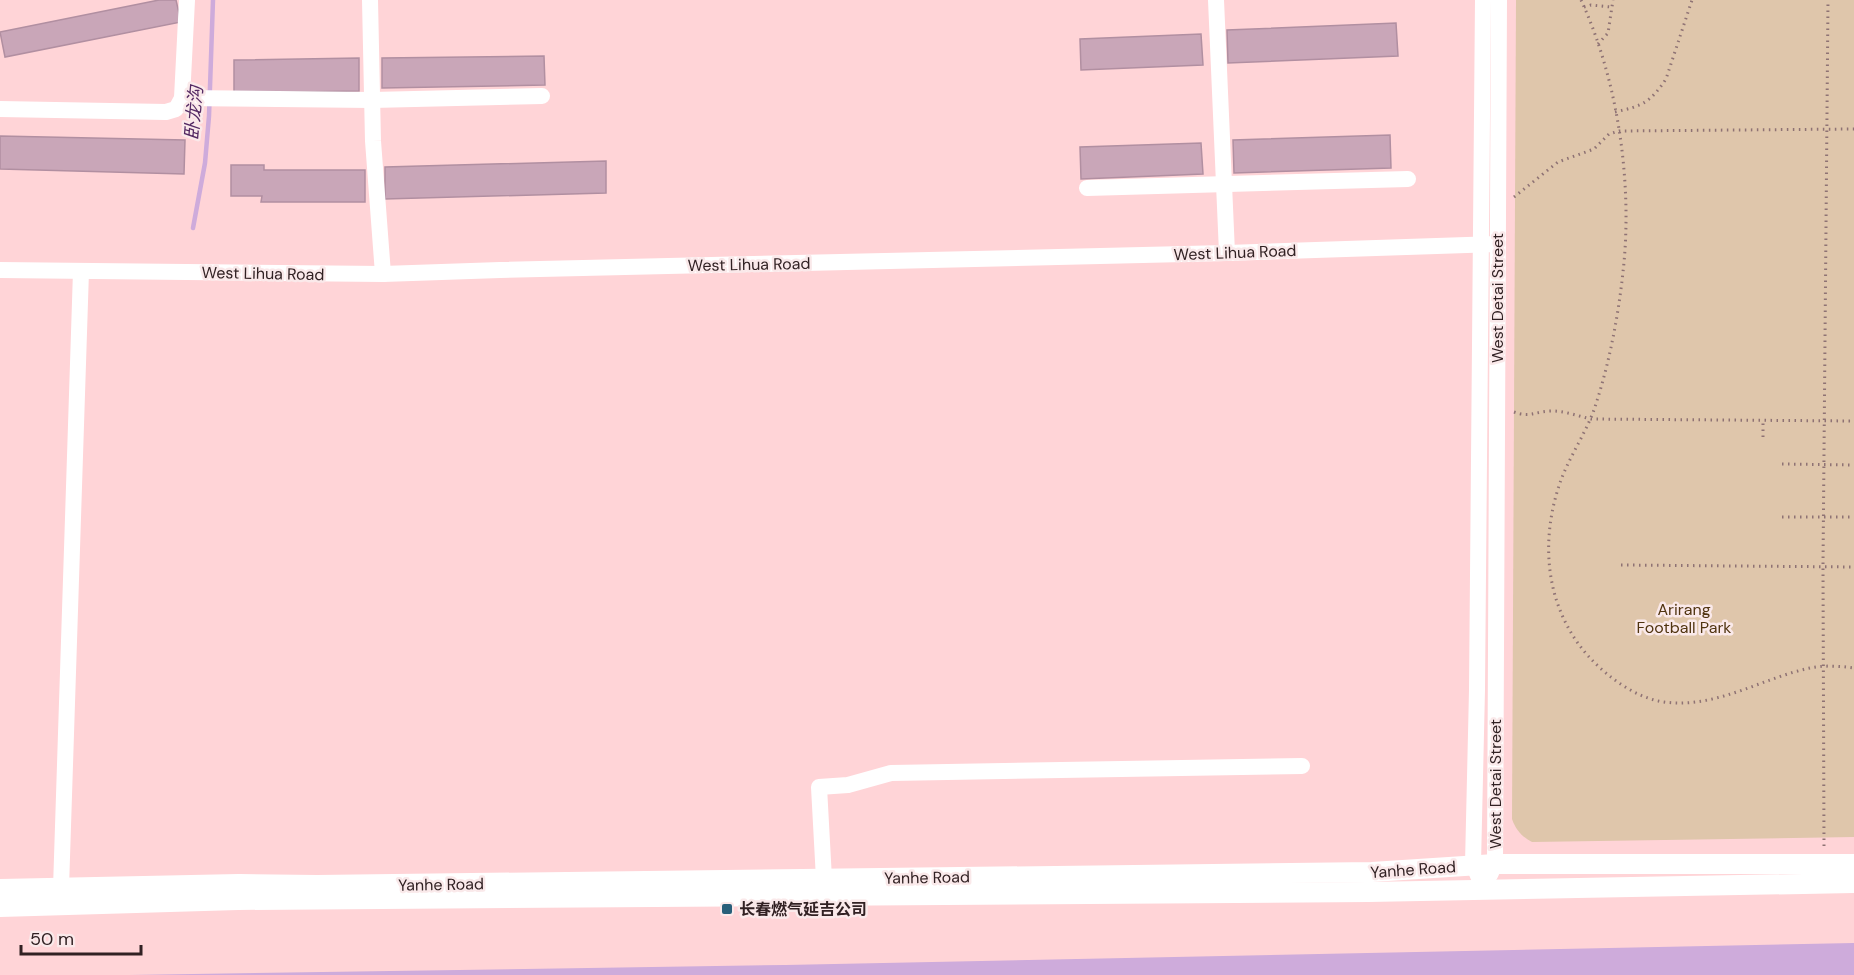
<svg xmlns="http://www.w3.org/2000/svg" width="1854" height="975" font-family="'DM Sans','Noto Sans SC',sans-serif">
<rect width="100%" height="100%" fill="#ffd4d7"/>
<!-- green -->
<path fill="#dfc6ab" d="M1516,0H1854V837L1532,842C1521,836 1516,830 1512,819Z"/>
<!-- water -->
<path fill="#ceabdb" d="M1854,943V975H129L785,965Z"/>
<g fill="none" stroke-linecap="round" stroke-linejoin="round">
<!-- stream -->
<path stroke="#ceabdb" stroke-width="4.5" d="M193,228L205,163L209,116L213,0"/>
</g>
<!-- building -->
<g fill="#c9a6b8" stroke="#b18fa1" stroke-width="1.5">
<path d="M159,0H176L181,22L5,57L0,32Z"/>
<path d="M1396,23L1398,56L1228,63L1227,30Z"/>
<path d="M1201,34L1203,65L1081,70L1080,39Z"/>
<path d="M544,56L545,85L382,88V58Z"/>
<path d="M359,58V91L234,93V60Z"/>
<path d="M1390,135L1391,168L1234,173L1233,140Z"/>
<path d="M0,136L185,140L184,174L0,169Z"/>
<path d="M1201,143L1203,174L1081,179L1080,147Z"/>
<path d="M606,161V193L385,199V167Z"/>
<path d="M231,165H264V170H365V202H261L262,196H231Z"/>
</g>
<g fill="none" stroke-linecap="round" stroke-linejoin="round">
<!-- path -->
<g stroke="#8e7274" stroke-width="3" stroke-dasharray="1.5 4.5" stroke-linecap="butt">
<path d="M1581,0C1618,80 1633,184 1623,272C1618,318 1609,365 1594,410C1585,434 1570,456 1561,480C1539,541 1545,609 1590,658C1609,678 1636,698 1664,702C1716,709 1762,678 1810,668C1824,665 1840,666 1854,668"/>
<path d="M1584,7L1591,5L1611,7"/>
<path d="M1598,44L1608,33L1613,0"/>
<path d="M1615,112C1642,106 1650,103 1666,79L1692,0"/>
<path d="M1514,197L1558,162L1594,149L1609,134L1619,131L1854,129"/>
<path d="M1514,412C1531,418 1536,411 1552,411C1565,411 1578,416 1591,419L1854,421"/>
<path d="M1763,437V420"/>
<path d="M1782,464L1854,465"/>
<path d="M1782,517H1854"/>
<path d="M1621,565L1854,567"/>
<path d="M1824,846L1823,566L1828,0"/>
</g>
<!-- minor -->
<g stroke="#fff" stroke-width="16">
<path d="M370,0L373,141L383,274"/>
<path d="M1216,0L1227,253"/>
<path d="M1483,0L1477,690L1473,864L1484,890"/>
<path d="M182,98L372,100L542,96"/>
<path d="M0,109L166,112L176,109L182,98L187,0"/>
<path d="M1087,188L1408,179"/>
<path d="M0,270L383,274L500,270L1227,253L1497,244"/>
<path d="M1490,875L1495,864L1499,0"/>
<path d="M824,879L819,787L848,785L891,773L1302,766"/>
<path d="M61,888L81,271"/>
</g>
<!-- major -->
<g stroke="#fff" stroke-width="20">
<path d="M0,889L239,884L317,885L1372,872L1495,864H1854"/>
<path d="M0,907L238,900L1369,892L1854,883"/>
</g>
</g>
<!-- markers -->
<rect fill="#285f7a" stroke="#fae9ea" stroke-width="2" x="721" y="903" width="12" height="12" rx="3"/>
<g text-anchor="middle" stroke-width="5" stroke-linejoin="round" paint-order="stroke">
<!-- street labels -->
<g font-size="16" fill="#312123" stroke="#fae9ea">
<text transform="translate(1235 252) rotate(-2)" y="6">West Lihua Road</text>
<text transform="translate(749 264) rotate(-1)" y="6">West Lihua Road</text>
<text transform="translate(263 273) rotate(1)" y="6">West Lihua Road</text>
<text transform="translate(1497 298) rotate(-90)" y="6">West Detai Street</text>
<text transform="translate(1495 784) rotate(-90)" y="6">West Detai Street</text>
<text transform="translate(1413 869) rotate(-4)" y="6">Yanhe Road</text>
<text transform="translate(927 877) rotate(-1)" y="6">Yanhe Road</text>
<text transform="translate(441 884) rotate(-1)" y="6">Yanhe Road</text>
</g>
<!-- park labels -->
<g font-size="16" fill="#503410" stroke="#fae9ea">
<text x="1684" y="615">Arirang<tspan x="1684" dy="18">Football Park</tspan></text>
</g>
<!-- poi labels -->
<g font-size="16" font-weight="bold" fill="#312123" stroke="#fae9ea" text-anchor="start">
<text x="739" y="915">长春燃气延吉公司</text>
</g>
<!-- water labels -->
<g font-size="18" font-style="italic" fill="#542963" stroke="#fae9ea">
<text transform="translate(194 113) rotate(-85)" y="6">卧龙沟</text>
</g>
</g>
<!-- scale -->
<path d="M21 945v9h120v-9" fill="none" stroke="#312123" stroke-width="3"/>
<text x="30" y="945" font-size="18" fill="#312123" stroke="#fae9ea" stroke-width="4.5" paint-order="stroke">50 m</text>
</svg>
